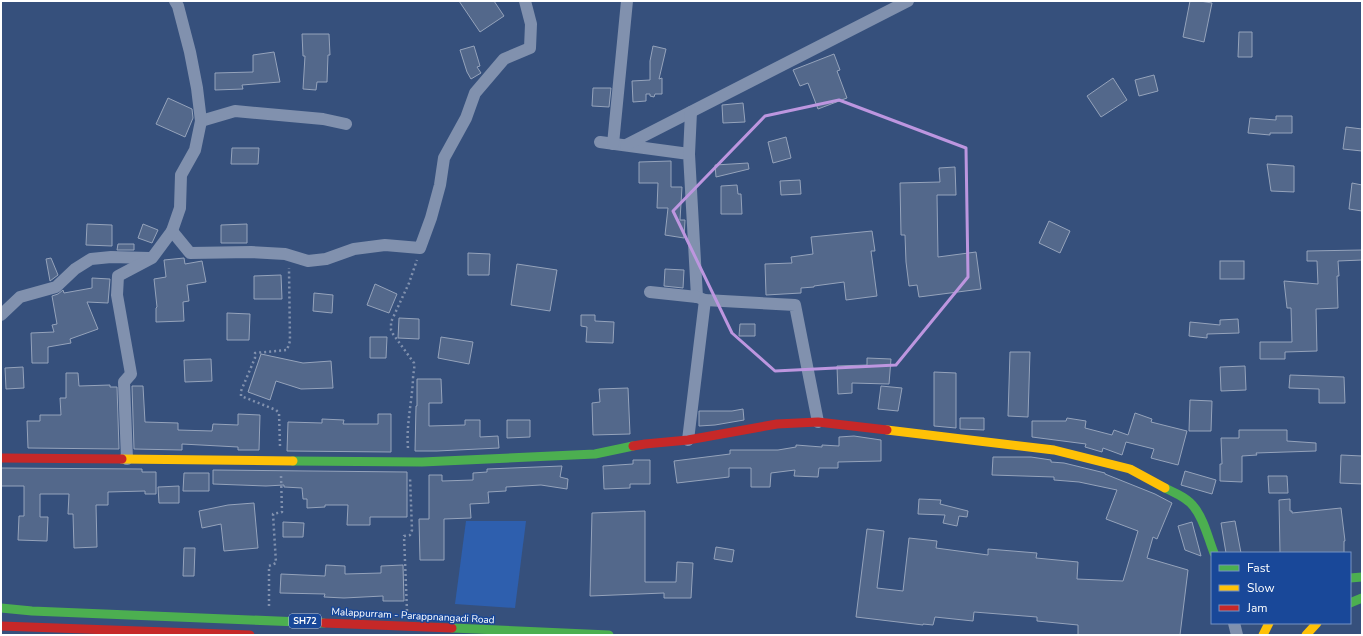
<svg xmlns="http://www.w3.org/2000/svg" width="1363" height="636" font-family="'Nunito Sans',sans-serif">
<rect width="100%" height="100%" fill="#36507c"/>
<!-- green -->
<path fill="#2e5fae" d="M466,521H526L515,608L455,604Z"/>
<!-- building -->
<g fill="#53688b" stroke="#95a3bb">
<path d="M459,1H494L504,16L480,32Z"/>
<path d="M1190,1H1200L1212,3L1204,42L1183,37Z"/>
<path d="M1239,32H1252V57H1238Z"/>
<path d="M302,34H329L330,55H328L327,82H317L316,90L303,89L305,56H303Z"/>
<path d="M474,46L480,66L477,67L481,73L471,79L467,72L460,50Z"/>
<path d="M653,46L666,49L659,79L662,78V94H655L654,97L650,96V94H646V101L633,102L632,81L650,80V61Z"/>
<path d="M274,52L280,82L242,85L243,89L215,90V73L253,72V55Z"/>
<path d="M834,54L840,70L837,71L847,98L818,109L808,83L800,86L793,70Z"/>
<path d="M1154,75L1158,91L1139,96L1135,80Z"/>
<path d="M1113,78L1127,100L1101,117L1087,96Z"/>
<path d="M593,88H611L609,107L592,106Z"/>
<path d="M168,98L192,109L193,118L185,137L156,124Z"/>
<path d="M743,103L745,122L723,123L722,105Z"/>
<path d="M1276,116H1292V133H1270V135L1248,133L1250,118L1276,120Z"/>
<path d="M1346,127L1362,129V151L1343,149Z"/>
<path d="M786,137L791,158L773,163L768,142Z"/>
<path d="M232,148H259L258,164H231Z"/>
<path d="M671,161V187H682L680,220H685L684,238L665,235L668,208H657L658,183H639V162Z"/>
<path d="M748,163L749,169L716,177L715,165Z"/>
<path d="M1267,164L1294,166V192L1271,191Z"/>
<path d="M955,167L956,195H937L938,257L976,252L981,289L919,297L917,285L909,286L906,262L905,235H901L900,183L940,182L939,168Z"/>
<path d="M800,180L801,194L781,195L780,181Z"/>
<path d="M1352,183L1362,185V211L1349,209Z"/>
<path d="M737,185L738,194H741L742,214H721V186Z"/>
<path d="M1049,221L1070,231L1060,253L1039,243Z"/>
<path d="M87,224L112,225V246L86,245Z"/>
<path d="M143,224L158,230L152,243L138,238Z"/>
<path d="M247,224V243H221V225Z"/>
<path d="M872,231L875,251H871L877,296L846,300L844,282L814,286V287L801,288V293L766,295L765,264L792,263L791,257L813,254L811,237Z"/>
<path d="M118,244H134V250H117Z"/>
<path d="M1362,250V260L1338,261L1339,276H1337L1338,308L1316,309L1317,351L1285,352V359H1260V342H1292L1291,308H1287L1284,281L1318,284L1317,261H1307V251Z"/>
<path d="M468,253L490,254L489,275H468Z"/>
<path d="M51,258L58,275L50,281L46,259Z"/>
<path d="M184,258L185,264L202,261L206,282L187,285L189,301L183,302L184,321L156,322V308L157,307L154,279L166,277L164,260Z"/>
<rect x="1220" y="261" width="24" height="18"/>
<path d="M517,264L557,270L550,311L511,305Z"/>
<path d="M665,269L684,270L683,288L664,286Z"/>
<path d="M281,275L282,299H254V276Z"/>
<path d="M92,278L110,279L108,303L87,302L98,329L70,339L71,343L48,347V363H32L31,333L54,332L52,325L57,324L52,296L58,294L63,290L64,293L92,288Z"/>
<path d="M375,284L397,294L389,313L367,305Z"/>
<path d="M314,293L333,295L332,313L313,311Z"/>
<path d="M227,313L250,314L249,340H227Z"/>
<path d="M581,315H595V321L614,322L613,343L586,342L587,327L581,326Z"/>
<path d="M399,318L419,319V339L398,338Z"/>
<path d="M1238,319L1239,333L1207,334V338L1189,336L1190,322L1220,325V320Z"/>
<path d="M740,324H755V336H739Z"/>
<path d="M370,337H387L386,358H370Z"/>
<path d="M441,337L473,342L469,364L438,358Z"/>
<path d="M1010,352H1030L1028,417L1008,416Z"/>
<path d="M261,354L303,363L331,361L333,388L301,389L276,381L270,400L248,392Z"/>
<path d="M867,358L891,359L889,384L852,383V393L838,394L837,366L867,365Z"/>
<path d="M211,359L212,381L185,382L184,360Z"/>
<path d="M1245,366L1246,390L1221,391L1220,367Z"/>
<path d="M23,367L24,388L6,389L5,368Z"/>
<path d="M934,372L956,373V428L934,426Z"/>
<path d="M66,373H78L79,386L110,385V387H117L119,449L28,448L27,421H40V415H61L60,398H66Z"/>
<path d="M1290,375L1344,377L1345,403H1319V389L1289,388Z"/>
<path d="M417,379H441L442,403H429V426L465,425V420H480V437L498,436L499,448L437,451H415L416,406H417Z"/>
<path d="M132,386H143L145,422L178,423V430L212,431L213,424L238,425V414L260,415L259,450H238V447L182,444V450L134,449Z"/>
<path d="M881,386L902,388L898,411L878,409Z"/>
<path d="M628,388L630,434L593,435L592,403L600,402L599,389Z"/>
<path d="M1190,400L1212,401L1211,431H1189Z"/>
<path d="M743,409L744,420L715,425L699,426V411H732Z"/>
<path d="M1135,413L1152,419L1151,422L1187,431L1178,465L1151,458L1154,449L1126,442L1122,455L1103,448L1102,452L1085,447L1086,444L1032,437V421H1066L1067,418L1086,421L1085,428L1112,435L1114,430L1128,435Z"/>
<path d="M378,414H391V452L287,451L288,422L322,423V419L344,420L343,424H378Z"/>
<path d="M960,418H984V430L960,429Z"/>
<path d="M507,420H530V437L507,438Z"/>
<path d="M1239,430H1287V441L1316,443V451L1256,453L1257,455L1242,456V482L1220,481V464H1222L1221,438H1239Z"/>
<path d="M854,436L881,440V461L838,462V468H819L818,477L794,476L795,470L771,473L770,487H751V468H729V477L677,483L674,461L730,454V450H778L796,447V445L822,447V445L839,446V437Z"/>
<path d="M1341,455L1362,456V484L1340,483Z"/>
<path d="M993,457H1031L1051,460V462L1064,463L1105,473V474L1155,494L1172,503L1157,539L1153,537L1147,558L1188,570L1180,635H1078V625L1037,621V617L974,612L973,621L935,617L933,625L923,624V625L856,617L867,529L884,531L877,588L903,591L909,538L937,541L936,548L988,555V549L1037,553L1036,558L1078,562L1077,579L1123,581L1138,531L1106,519L1117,490L1079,482L1054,480V477L992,475Z"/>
<path d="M633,460H650V484H630V488L604,489L603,466L633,464Z"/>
<path d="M562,466L560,477L568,479L567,489L541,485L506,487V491L488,492L489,503L470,504L471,518L444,519V560H420L419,519H429V475H442V481L473,480V473L487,472V469Z"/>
<path d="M1,468L142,469V472H156V494H145V491L108,492V505H96L97,547L74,548L73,514H68L69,494H40V517H48L47,541L18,540L19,516H24V486H1Z"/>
<path d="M213,470L407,472V517H370V525H347L348,505H325V507L307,508V499H303L302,488L284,487V485L266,486L213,484Z"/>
<path d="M1185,471L1216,480L1212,494L1181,485Z"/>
<path d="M184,473H209V491H183Z"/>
<path d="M1268,476H1287L1288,493H1269Z"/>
<path d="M179,486V503H159L158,487Z"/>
<path d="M919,499L941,500L940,504L968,511L967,517L959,516L957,526L943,523L945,515L918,514Z"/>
<path d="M1290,499V511H1292V513L1341,508L1345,541H1344V553H1280L1279,500Z"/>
<path d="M254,503L258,548L224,551L221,524L202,528L199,511L228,505Z"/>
<path d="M645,511V582H676L677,562L693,563L691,598H664V593L590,596L592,513Z"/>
<path d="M1235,521L1241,553H1226L1221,523Z"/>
<path d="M283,522L304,523L303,537H283Z"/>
<path d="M1192,522L1201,556L1185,550L1178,526Z"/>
<path d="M716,547L734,550L732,562L714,559Z"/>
<path d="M184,548H195L194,576H183Z"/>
<path d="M326,565L345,566V574L381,573V566L403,565L404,601H383V596L344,598L324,597L325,594L280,593L281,574L325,576Z"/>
</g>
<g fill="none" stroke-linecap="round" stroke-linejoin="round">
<!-- path -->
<g stroke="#8191ae" stroke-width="2.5" stroke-dasharray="2 3" stroke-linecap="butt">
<path d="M280,446L279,413L276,410L241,396V391L255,358V353L287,350L290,341L289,268"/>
<path d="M408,448C406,425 412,402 413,379C413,373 415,369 414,363L393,334L391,330V322L409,283L417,260"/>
<path d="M269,606V566L276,563L273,514L282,512L281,475"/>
<path d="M407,611L404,536L410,535L412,530L410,477"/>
</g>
<!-- street -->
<g stroke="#8191ae" stroke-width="12">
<path d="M201,121L235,111L323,119L346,124"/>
<path d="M600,142L689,154L697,297"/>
<path d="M613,144L627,1"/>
<path d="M626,145L908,1"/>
<path d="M689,154L691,112"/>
<path d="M172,231L190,253L251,252L285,254L308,261L326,259L354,249L385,245L420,248L431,218L440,185L444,158L466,118L475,93L504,59L530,48L531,24L525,1"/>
<path d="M650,292L697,297L705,300L795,305L818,422"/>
<path d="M1,315L20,297L56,287L75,269L91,259L111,257L149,258"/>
<path d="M688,440L705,300"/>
<path d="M127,459L124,382L131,374L117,295L118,276L152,258L172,231L180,208L181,175L195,150L201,121L197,88L190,52L178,6L175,1"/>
<path d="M1234,623L1237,635"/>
</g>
<!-- fast -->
<g stroke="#4caf50" stroke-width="9">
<path d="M293,461L422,462L595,454L633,446"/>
<path d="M1165,488C1175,493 1188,498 1194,507C1204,519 1208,538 1214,553"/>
<path d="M1350,578L1362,577"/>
<path d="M1350,603L1362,598"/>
<path d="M1,608L32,611L324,623"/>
<path d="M452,628L609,635"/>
</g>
<!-- slow -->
<g stroke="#ffc107" stroke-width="9">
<path d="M887,430L1054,450L1130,469L1165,488"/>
<path d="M122,459L293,461"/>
<path d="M1263,635L1269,623"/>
<path d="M1306,635L1317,623"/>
</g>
<!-- jam -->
<g stroke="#c62828" stroke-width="9">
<path d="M633,446L645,444L688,440L777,424L818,422L887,430"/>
<path d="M1,458L122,459"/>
<path d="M324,623L452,628"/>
<path d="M1,626L250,635"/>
</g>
</g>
<!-- marked area -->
<path fill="none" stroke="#bd96df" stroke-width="3" stroke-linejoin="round" d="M839,100L966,148L968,277L896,365L775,371L732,333L673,211L765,116Z"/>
<g text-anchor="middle" stroke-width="3" stroke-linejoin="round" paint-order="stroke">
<!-- shield labels -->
<rect fill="#194899" stroke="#bac8e0" stroke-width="1" x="289" y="614" width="32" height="14" rx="3"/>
<g font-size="9" font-weight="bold" fill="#fff">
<text x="305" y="624">SH72</text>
</g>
<!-- street labels -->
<g font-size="10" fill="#fff" stroke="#194899">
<text transform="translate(413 615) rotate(3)" y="4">Malappurram - Parappnangadi Road</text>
</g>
</g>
<!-- border -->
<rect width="1363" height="636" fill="none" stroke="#ffffff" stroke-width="4"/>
<!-- legend -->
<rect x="1211" y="552" width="140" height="72" fill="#194899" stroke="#7591c2"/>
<rect x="1219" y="565" width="20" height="6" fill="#4caf50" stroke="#7591c2"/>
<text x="1247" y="572" font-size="12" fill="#ffffff">Fast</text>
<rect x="1219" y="585" width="20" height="6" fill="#ffc107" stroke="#7591c2"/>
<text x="1247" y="592" font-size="12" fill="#ffffff">Slow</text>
<rect x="1219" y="605" width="20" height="6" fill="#c62828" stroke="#7591c2"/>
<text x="1247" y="612" font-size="12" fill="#ffffff">Jam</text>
</svg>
